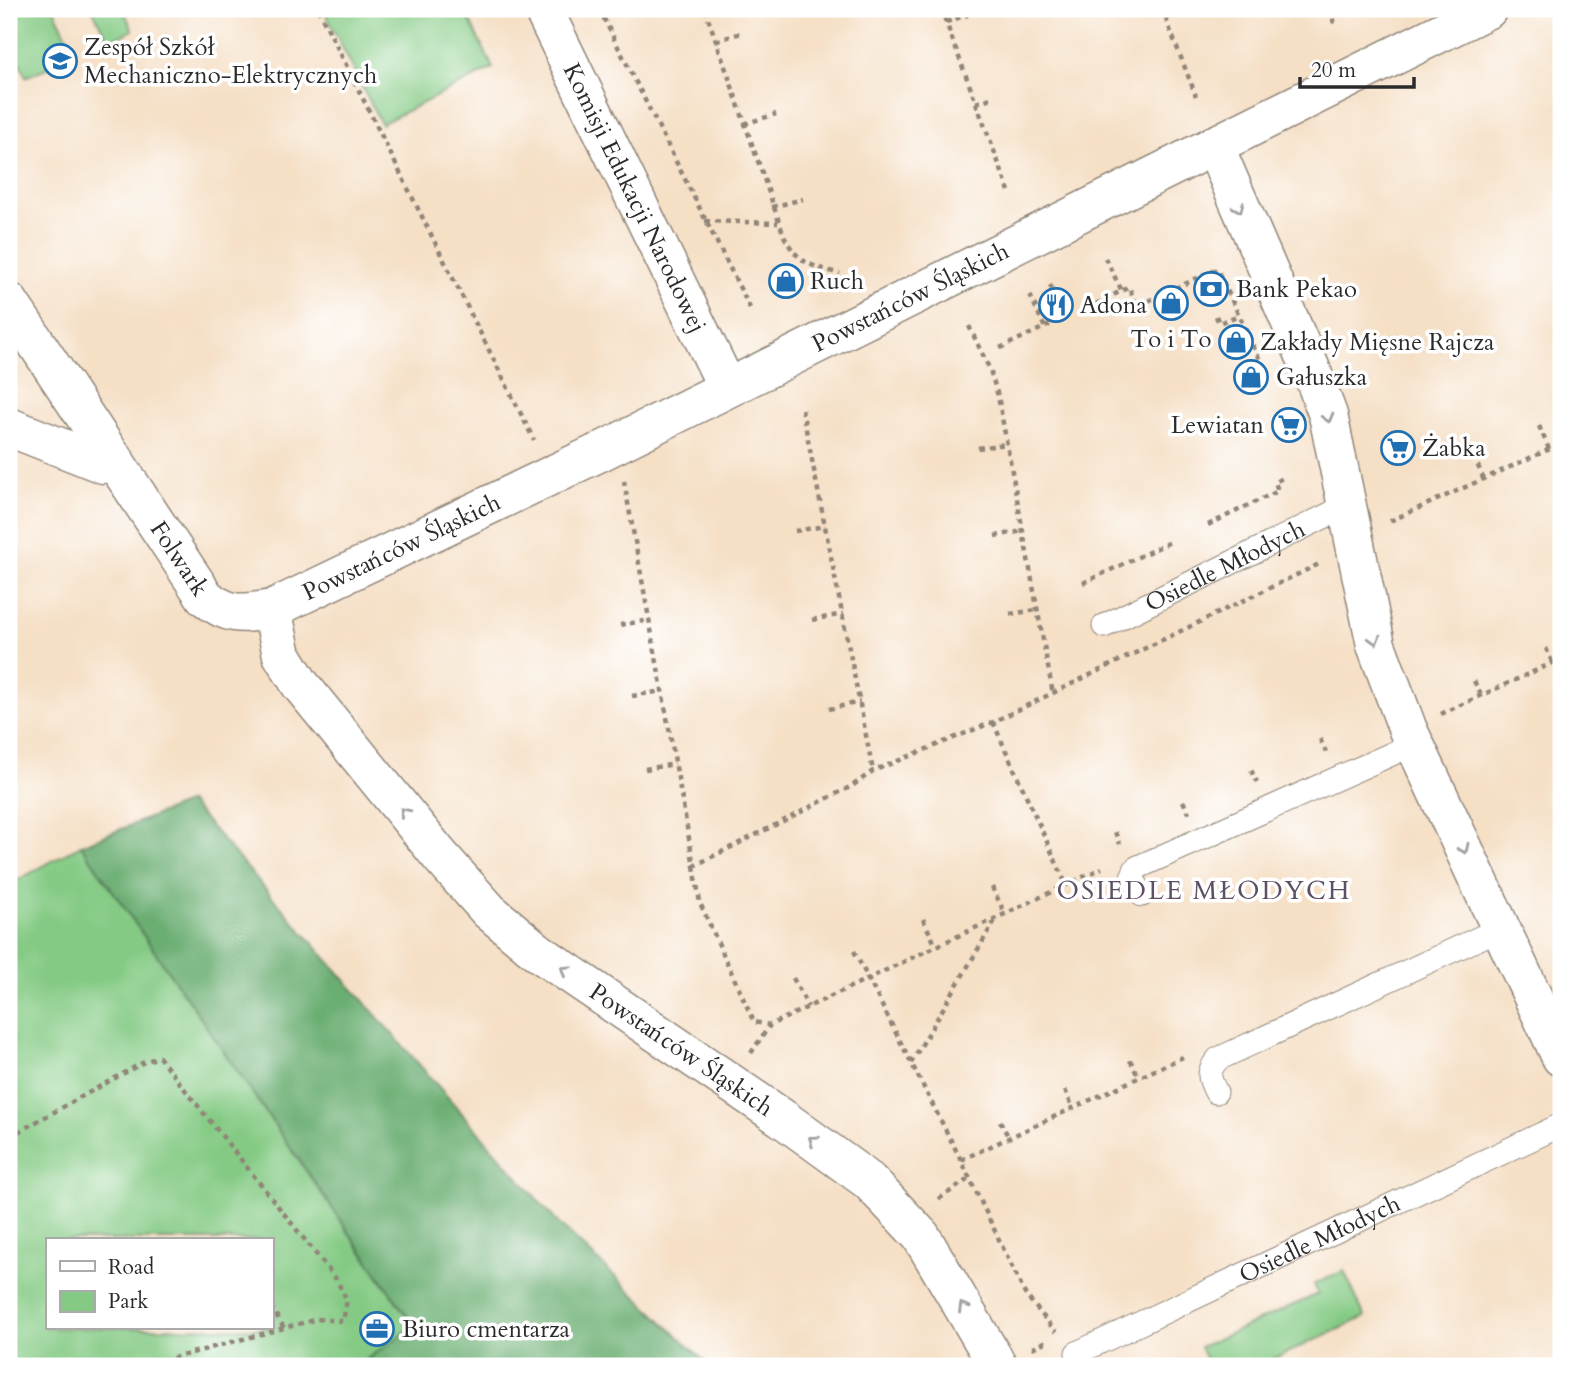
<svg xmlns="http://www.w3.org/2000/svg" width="1570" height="1375" font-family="Cardo,serif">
<rect width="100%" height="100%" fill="#fff"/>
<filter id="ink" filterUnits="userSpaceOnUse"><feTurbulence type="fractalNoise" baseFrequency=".0143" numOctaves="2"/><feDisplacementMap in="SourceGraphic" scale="14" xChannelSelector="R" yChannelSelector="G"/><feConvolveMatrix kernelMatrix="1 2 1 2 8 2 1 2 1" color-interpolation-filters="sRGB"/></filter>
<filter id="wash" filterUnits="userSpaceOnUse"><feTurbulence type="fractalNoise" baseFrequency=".00686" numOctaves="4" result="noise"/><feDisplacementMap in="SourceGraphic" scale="28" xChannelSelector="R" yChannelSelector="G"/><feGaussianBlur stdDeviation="1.57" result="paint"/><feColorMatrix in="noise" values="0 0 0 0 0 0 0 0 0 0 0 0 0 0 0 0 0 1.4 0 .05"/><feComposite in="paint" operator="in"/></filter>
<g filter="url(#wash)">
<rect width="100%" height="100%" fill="#f5dfc5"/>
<!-- green -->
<g fill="#84ca84" stroke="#587a58" stroke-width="2" fill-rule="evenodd">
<path d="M9,9H54L76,55L26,77L9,39Z"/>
<path d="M92,9H123L133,30L109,42Z"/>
<path d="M323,9H464L493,68L381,124Z"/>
<path d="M81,845L414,1327L356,1366H9V885ZM47,1240H271V1328H47Z"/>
<path d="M1344,1271L1365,1317L1258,1366H1209L1200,1347L1318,1294L1314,1284Z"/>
</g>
<!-- forest -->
<path fill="#6bae72" stroke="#4b6c4e" stroke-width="2" d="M189,802L559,1224L710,1366H383L366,1360L414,1326L81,845Z"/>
</g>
<g filter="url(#ink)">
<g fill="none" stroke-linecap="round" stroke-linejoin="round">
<!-- service casing -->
<g stroke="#908578" stroke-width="25">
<g id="service">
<path id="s1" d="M1104,626L1346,506"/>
<path d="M1142,895L1132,877L1136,868L1414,744"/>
<path d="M1216,1092C1208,1077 1207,1072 1218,1059L1501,928"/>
<path id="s2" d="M1077,1353L1561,1125"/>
</g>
</g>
<!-- minor casing -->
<g stroke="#908578" stroke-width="41">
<g id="minor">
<path id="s3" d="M543,9L727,387"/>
<path d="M1214,145L1310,367L1328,415L1376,645L1408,730L1561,1057"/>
<path id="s4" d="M9,302L205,597C229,617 242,614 272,609L602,451L1488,9"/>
<path d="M9,427L103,464L115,460"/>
<path id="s5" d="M272,609L282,655L300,684L440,856L489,911L538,952L782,1118L869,1181L921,1236L998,1366"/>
</g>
</g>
<!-- path -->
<g stroke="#908578" stroke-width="4.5" stroke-dasharray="5 5" stroke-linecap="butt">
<path d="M318,9L534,440"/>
<path d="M599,9L751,310"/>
<path d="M705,9L784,236C799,265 811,265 840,274"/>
<path d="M941,9L1009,191"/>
<path d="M1162,9L1196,96"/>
<path d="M1330,9L1335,27"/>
<path d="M1380,9V19"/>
<path d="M1166,18L1185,10"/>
<path d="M946,22L968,15"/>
<path d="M716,41L741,33"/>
<path d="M976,103L994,97"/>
<path d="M744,124L776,114"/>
<path d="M772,207L803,199"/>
<path d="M705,221L778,223"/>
<path d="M1105,258L1122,291"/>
<path d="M1050,285L1056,298"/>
<path d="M1030,295L1045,328"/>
<path d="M1096,304L1129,287L1137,306L1217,269L1267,375L1272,373"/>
<path d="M1216,316L1219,323L1239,315"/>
<path d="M969,326L990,370L998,396L1053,694"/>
<path d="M1000,348L1060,320"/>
<path d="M802,409L873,771"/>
<path d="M1539,426L1549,449"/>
<path d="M978,448L1007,444"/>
<path d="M1474,456L1483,478"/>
<path d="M624,481L694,866L852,786L873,771L993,722L1319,564"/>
<path d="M1390,521L1561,444"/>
<path d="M1208,525L1278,491L1275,482L1284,477"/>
<path d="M795,531L825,526"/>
<path d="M995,536L1023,531"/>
<path d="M1083,583L1170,542"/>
<path d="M1010,614L1037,610"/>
<path d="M812,620L843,614"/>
<path d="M620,625L650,620"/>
<path d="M1546,648L1552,662"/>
<path d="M1474,681L1481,695"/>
<path d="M632,696L662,691"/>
<path d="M829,709L860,702"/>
<path d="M1441,714L1561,659"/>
<path d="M993,722L1066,884"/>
<path d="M1320,739L1326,752"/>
<path d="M645,769L675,764"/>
<path d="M1251,770L1257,782"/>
<path d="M1183,801L1189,813"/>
<path d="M1115,832L1120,844"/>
<path d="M694,866L700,903L754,1022L770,1025L1102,868"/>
<path d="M992,887L1005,914"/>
<path d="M923,919L936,946"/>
<path d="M854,951L961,1160L1025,1294L1056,1332"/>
<path d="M793,978L808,1007"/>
<path d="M751,1053L770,1025"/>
<path d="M1130,1060L1139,1078"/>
<path d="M911,1063L997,917"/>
<path d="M1065,1090L1073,1108"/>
<path d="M1000,1121L1009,1138"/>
<path d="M9,1137L144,1062L159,1057L336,1279L347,1300L343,1321L317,1319L144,1366"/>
<path d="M961,1160L1183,1057"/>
<path d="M939,1199L970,1178"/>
<path d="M271,1306L284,1328"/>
<path d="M1032,1348L1049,1340"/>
</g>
<!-- service -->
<use href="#service" stroke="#fff" stroke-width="23"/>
<!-- minor -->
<use href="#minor" stroke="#fff" stroke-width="38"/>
</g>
<!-- one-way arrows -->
<defs><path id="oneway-chevron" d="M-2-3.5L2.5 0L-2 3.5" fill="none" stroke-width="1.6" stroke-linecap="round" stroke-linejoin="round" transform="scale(1.75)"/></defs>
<g stroke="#a0a0a0">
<use href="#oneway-chevron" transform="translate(1239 208) rotate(66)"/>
<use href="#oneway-chevron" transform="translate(1328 418) rotate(74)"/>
<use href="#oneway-chevron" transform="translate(1375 640) rotate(74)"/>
<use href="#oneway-chevron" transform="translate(404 812) rotate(-129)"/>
<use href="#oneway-chevron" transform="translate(1464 849) rotate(65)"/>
<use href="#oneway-chevron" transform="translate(565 970) rotate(-146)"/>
<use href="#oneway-chevron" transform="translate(813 1140) rotate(-144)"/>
<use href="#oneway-chevron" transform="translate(963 1307) rotate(-121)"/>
</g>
</g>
<!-- icons -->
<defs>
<g id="school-ring" transform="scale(1.75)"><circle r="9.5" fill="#fff" stroke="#1f6fb2" stroke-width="1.5"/><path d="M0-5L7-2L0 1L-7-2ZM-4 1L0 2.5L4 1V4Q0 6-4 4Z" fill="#1f6fb2"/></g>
<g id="shop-ring" transform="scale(1.75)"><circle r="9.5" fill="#fff" stroke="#1f6fb2" stroke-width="1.5"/><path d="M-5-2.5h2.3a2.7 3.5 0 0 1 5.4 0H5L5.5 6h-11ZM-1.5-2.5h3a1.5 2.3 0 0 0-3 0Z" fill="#1f6fb2"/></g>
<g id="bank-ring" transform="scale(1.75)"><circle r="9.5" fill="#fff" stroke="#1f6fb2" stroke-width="1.5"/><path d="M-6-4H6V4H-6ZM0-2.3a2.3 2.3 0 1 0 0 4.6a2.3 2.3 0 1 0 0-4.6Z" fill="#1f6fb2"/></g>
<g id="restaurant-ring" transform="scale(1.75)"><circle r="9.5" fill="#fff" stroke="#1f6fb2" stroke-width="1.5"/><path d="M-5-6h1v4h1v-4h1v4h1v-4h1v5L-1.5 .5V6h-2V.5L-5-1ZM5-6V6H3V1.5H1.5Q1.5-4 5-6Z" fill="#1f6fb2"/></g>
<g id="supermarket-ring" transform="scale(1.75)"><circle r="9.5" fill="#fff" stroke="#1f6fb2" stroke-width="1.5"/><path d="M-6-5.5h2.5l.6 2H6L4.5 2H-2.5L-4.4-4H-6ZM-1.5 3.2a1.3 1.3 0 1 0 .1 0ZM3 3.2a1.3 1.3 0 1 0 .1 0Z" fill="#1f6fb2"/></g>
<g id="office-ring" transform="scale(1.75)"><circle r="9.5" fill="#fff" stroke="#1f6fb2" stroke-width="1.5"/><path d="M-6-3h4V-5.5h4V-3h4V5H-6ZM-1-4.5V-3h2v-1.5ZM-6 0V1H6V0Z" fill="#1f6fb2"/></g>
</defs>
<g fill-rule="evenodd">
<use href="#school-ring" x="60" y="61"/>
<use href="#shop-ring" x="786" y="281"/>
<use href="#bank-ring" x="1211" y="289"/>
<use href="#shop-ring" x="1171" y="303"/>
<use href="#restaurant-ring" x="1056" y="305"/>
<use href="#shop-ring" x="1236" y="342"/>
<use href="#shop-ring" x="1251" y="377"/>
<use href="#supermarket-ring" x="1289" y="425"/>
<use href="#supermarket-ring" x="1398" y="448"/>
<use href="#office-ring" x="377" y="1329"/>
</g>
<g text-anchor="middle" stroke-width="7" stroke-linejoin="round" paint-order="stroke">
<!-- poi labels -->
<g font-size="24" fill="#2b2b2b" stroke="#fff" text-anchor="start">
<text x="84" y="55">Zespół Szkół<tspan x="84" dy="28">Mechaniczno-Elektrycznych</tspan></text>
<text x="810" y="289">Ruch</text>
<text x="1236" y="297">Bank Pekao</text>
<text x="1080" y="313">Adona</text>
<text x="1171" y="347" text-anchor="middle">To i To</text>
<text x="1260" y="350">Zakłady Mięsne Rajcza</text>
<text x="1276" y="385">Gałuszka</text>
<text x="1264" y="433" text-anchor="end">Lewiatan</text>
<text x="1422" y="456">Żabka</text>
<text x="402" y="1337">Biuro cmentarza</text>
</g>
<!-- street labels -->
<g font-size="24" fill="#2b2b2b" stroke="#fff">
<text dy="8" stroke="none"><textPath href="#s3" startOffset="210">Komisji Edukacji Narodowej</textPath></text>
<text dy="8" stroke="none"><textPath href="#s4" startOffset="1136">Powstańców Śląskich</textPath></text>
<text dy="8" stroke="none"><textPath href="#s4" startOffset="569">Powstańców Śląskich</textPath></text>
<text dy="8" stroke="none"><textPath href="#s4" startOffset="308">Folwark</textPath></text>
<text dy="8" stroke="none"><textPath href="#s1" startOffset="135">Osiedle Młodych</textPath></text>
<text dy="8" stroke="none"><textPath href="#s5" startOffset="614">Powstańców Śląskich</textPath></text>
<text dy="8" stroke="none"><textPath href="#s2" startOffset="268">Osiedle Młodych</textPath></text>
</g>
<!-- neighbourhood labels -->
<g font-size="26" letter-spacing="2" fill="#5d5064" stroke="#fff">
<text x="1204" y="899">OSIEDLE MŁODYCH</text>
</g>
</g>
<!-- margin -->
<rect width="1570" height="1375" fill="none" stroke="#fff" stroke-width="35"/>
<!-- legend -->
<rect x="46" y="1238" width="228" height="91" fill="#ffffff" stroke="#aaaaaa" stroke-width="2"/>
<rect x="60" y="1261" width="35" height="10" fill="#ffffff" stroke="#aaaaaa" stroke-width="2"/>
<text x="108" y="1274" font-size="21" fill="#2b2b2b">Road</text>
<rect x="60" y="1291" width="35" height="21" fill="#84ca84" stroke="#aaaaaa" stroke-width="2"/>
<text x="108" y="1308" font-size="21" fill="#2b2b2b">Park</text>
<!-- scale -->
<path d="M1300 77v10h114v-10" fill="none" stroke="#2b2b2b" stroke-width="3.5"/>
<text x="1311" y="77" font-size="21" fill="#2b2b2b" stroke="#ffffff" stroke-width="5" paint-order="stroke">20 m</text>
</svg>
